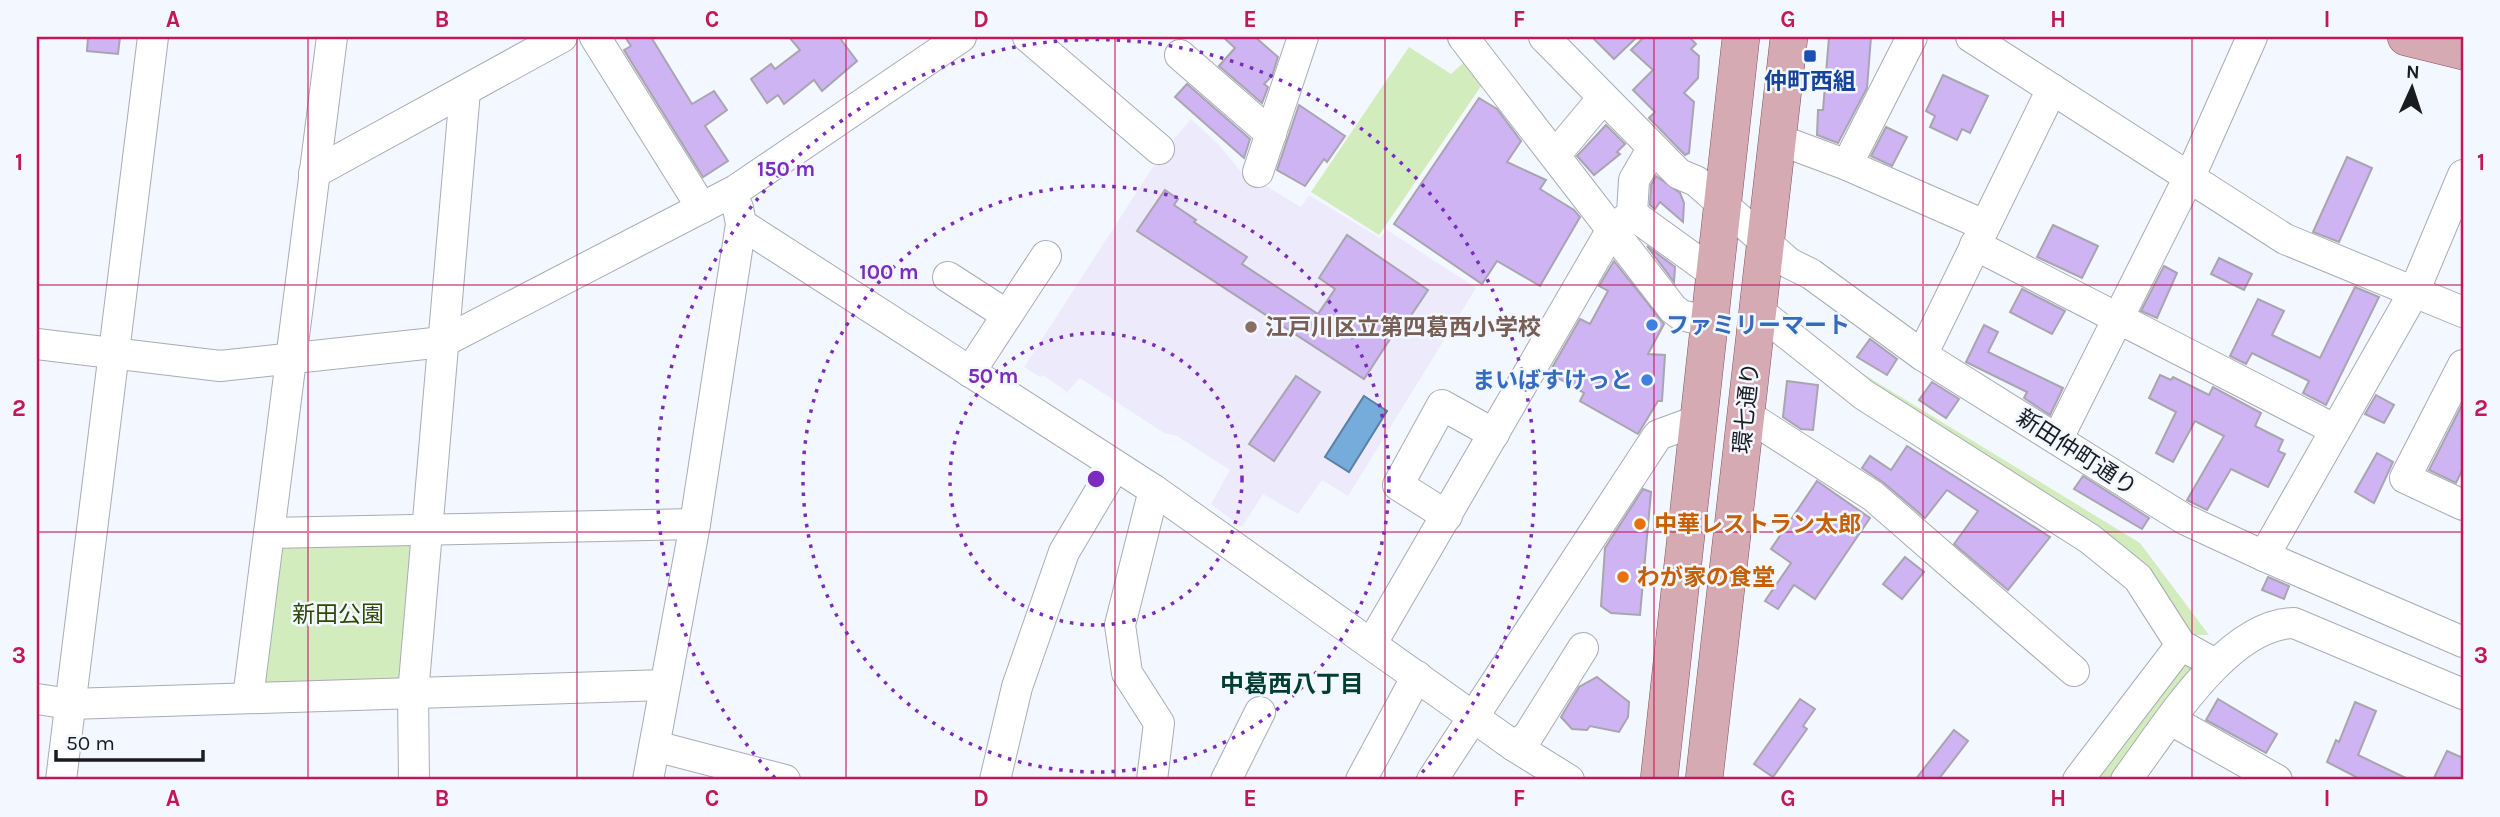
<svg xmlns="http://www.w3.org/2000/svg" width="2500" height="817" font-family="Karla,'Noto Sans JP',sans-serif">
<rect width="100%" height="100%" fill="#f3f7ff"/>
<!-- education -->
<path fill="#edeafc" d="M1191,119L1219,145L1251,184L1266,186L1301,207L1309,195L1380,238L1387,230L1476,288L1348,496L1322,480L1298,514L1263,494L1242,527L1211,504L1230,470L1177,436L1164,433L1080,378L1067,392L1043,375L1040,377L1024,367L1160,156Z"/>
<!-- green -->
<g fill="#d3ecbd">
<path d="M1409,47L1451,74L1471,56L1488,76L1379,235L1311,192Z"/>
<path d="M1855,369L2140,543L2209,635H2187L2142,568L1867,390Z"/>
<path d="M413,541L400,685L263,688L278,543Z"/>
<path d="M2184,663L2197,671L2118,780H2089Z"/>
</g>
<!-- water -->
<path fill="#75acdc" stroke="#5a81a3" stroke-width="2" d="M1364,396L1387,411L1349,472L1325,457Z"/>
<!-- building -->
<g fill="#ceb4f2" stroke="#a8a5ae" stroke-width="2">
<path d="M88,37H120L118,54L87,51Z"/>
<path d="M625,37H651L692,104L714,91L727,110L705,126L728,161L703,177L624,50L631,46Z"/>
<path d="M789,37H839L857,61L822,91L814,80L784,104L778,95L767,103L751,79L771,64L775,69L800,50Z"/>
<path d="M1223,37H1255L1278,57L1272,76L1264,84L1268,87L1262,103L1219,66L1235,48Z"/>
<path d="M1592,37H1637L1614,59Z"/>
<path d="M1644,37H1689L1696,44L1691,49L1699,56L1698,78L1684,93L1694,102L1689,153L1685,155L1649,118L1655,112L1633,90L1653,70L1631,50Z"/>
<path d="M1829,37H1871L1867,88L1838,143L1817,135L1818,110H1823Z"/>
<path d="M1943,75L1988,96L1970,133L1962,129L1957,140L1930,127L1935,116L1926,111Z"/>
<path d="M1187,84L1250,139L1244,158L1175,97Z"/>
<path d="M1479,98L1497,109L1521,141L1507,162L1546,180L1540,189L1574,210L1580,217L1540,286L1497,261L1482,284L1394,224Z"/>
<path d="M1299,105L1345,136L1327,162L1324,159L1305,186L1277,170Z"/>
<path d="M1606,125L1625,144L1617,152L1620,154L1594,175L1577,156Z"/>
<path d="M1886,127L1907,137L1892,166L1871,156Z"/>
<path d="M2347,157L2372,168L2339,242L2313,232Z"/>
<path d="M1656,176L1680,193L1684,203L1683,222L1660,202L1655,209L1650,205L1651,185Z"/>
<path d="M1165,190L1178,199L1174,205L1196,220L1194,222L1247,257L1242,264L1318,314L1335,289L1319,278L1347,235L1428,290L1400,332L1396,330L1364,379L1137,231Z"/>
<path d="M2053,225L2098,246L2082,278L2037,257Z"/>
<path d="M1647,246L1675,267L1674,282Z"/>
<path d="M2219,258L2252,274L2244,290L2211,274Z"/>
<path d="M1614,261L1664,324L1648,354L1665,355L1662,401H1658L1638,434L1580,401L1584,393L1549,373L1580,319L1590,324L1608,291L1599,286Z"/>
<path d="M2164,266L2177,273L2157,318L2141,311Z"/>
<path d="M2355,287L2379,297L2326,405L2303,393L2309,381L2252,353L2246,364L2230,356L2258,299L2284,311L2272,335L2320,358Z"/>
<path d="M2022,289L2065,311L2052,334L2010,312Z"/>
<path d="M1984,325L1998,332L1988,352L2063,388L2050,415L2024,398L2027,392L1966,362Z"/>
<path d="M1870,339L1897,359L1887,375L1857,357Z"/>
<path d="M2160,375L2171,380L2173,377L2209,395L2213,387L2261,413L2255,426L2283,440L2278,451L2285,454L2268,487L2231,469L2207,510L2187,500L2224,436L2195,421L2173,462L2156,453L2176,412L2149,398Z"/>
<path d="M1296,376L1320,392L1274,461L1249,444Z"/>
<path d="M1787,381L1818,385L1813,430L1801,429L1783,417Z"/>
<path d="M1932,382L1959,399L1946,418L1919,400Z"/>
<path d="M2376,395L2394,405L2384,423L2365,414Z"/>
<path d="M2463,403V468L2456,483L2429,470Z"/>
<path d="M1907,446L2050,537L2008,590L1954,544L1978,511L1947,490L1925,518L1884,483L1862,468L1870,456L1891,470Z"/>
<path d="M2377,453L2393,462L2374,503L2355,492Z"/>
<path d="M2083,476L2149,518L2142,529L2074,489Z"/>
<path d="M1817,481L1870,518L1815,599L1794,585L1778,609L1765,601L1791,563L1771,549Z"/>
<path d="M1643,489L1651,492L1640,615L1611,613L1601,606L1605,548Z"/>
<path d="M1905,557L1924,572L1902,599L1883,584Z"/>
<path d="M2268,577L2289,586L2284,599L2262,590Z"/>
<path d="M1597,677L1629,702L1628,717L1619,732L1590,726L1587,730L1572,729L1561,717L1579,687Z"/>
<path d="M1800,699L1815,709L1803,726L1807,729L1773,777L1754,764Z"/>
<path d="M2218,699L2277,734L2266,753L2206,720Z"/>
<path d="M2355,702L2376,711L2358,755L2410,780H2362L2327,762L2336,740L2339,742Z"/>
<path d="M1954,730L1968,741L1938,780H1915Z"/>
<path d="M2447,751L2463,758V780H2433Z"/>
</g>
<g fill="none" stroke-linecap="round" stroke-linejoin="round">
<!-- minor casing -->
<g stroke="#a8acb5" stroke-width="32">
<g id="minor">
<path d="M595,37L702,208"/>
<path d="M1028,37L1159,149"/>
<path d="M1463,37L1673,309L1681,315L1710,322"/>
<path d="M1544,37L1679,174L1696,181L1789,263L1811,274L1922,355L2152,499L2186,520L2264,556L2463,642"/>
<path d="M1971,37L2285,239L2463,312"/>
<path d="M1180,55L1271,134"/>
<path d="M1777,139L1847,165L1984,225"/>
<path d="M1556,154L1603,98"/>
<path d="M1847,165L1912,37"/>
<path d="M1258,172L1303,37"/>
<path d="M314,173L562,37"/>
<path d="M1632,214L1715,274"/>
<path d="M741,224L1154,490L1514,746L1569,780"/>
<path d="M1975,245L2334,429"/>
<path d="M948,277L1007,315"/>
<path d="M1757,310L1864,395L2090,539L2138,578L2181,645L2215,664"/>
<path d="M37,344L220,366L443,342L736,190L961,37"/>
<path d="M1922,355L2052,89"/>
<path d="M2463,365L2405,478L2463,505"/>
<path d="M970,372L1046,256"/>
<path d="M1745,414L1873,496L2074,671"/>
<path d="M2058,438L2197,161L2252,37"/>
<path d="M1447,516L1398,485L1442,405L1494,434"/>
<path d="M269,533L695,524"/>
<path d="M2264,556L2414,292L2463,175"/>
<path d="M1372,643L1611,231L1632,214L1634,180L1652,149"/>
<path d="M248,698L332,37"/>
<path d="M37,699L70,704L665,685"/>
<path d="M2171,720L2277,780"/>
<path d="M655,746L785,780"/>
<path d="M1514,746L1528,736L1583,648"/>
<path d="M61,780L153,37"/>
<path d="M414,780L413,694L465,91"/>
<path d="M648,780L695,524L741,224L738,208"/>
<path d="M995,780L1017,687L1064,552L1115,466"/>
<path d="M1152,780L1159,723L1127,673L1120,625L1154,490"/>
<path d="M1226,780L1260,712"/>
<path d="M1361,780L1417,676"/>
<path d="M1432,780L1658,435L1699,420"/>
<path d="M2078,780L2181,645"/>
<path d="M2126,780C2164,730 2226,624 2294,623L2463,694"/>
</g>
</g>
<!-- major casing -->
<g stroke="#81535d" stroke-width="38">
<g id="major">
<path d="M2406,37L2463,51"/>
<path d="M1659,780L1741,37"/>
<path d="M1704,780L1789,37"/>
</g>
</g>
<!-- minor -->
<use href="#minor" stroke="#fff" stroke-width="30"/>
<!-- major -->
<use href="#major" stroke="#d5aab2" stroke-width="37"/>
</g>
<!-- grid -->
<path fill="none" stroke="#c2185b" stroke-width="2" stroke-opacity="0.55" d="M308,37V780M577,37V780M846,37V780M1115,37V780M1385,37V780M1654,37V780M1923,37V780M2192,37V780M37,285H2463M37,532H2463"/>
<!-- distance rings -->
<g fill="none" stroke="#7b2cbf" stroke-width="3.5" stroke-dasharray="3.5 7">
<circle cx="1096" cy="479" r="146"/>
<circle cx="1096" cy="479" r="293"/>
<path d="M775 778A439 439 0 1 1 1417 778"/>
</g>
<!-- markers -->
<rect fill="#1a4fb4" stroke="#f3f7ff" stroke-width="2.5" x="1803" y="49" width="14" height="14" rx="3.5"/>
<g fill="#3f7fe0" stroke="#f3f7ff" stroke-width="2.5">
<circle cx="1652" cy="325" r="7"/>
<circle cx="1647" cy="380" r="7"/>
</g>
<circle fill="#8d6e63" stroke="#f3f7ff" stroke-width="2.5" cx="1251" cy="327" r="7"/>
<g fill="#e8710a" stroke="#f3f7ff" stroke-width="2.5">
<circle cx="1640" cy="524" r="7"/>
<circle cx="1623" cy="577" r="7"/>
</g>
<g text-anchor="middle" stroke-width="5" stroke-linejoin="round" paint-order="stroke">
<!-- transit labels -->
<g font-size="23" font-weight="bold" fill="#164399" stroke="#f3f7ff">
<text x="1810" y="89">仲町西組</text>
</g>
<!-- shop labels -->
<g font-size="23" font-weight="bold" fill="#366cbe" stroke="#f3f7ff" text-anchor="start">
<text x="1666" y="333">ファミリーマート</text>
<text x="1633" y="388" text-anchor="end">まいばすけっと</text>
</g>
<!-- education labels -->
<g font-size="23" font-weight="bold" fill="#785e54" stroke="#f3f7ff" text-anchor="start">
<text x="1265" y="335">江戸川区立第四葛西小学校</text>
</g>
<!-- street labels -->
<g font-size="23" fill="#1a1c1f" stroke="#f3f7ff">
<text transform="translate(1746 408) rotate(-84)" y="8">環七通り</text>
<text transform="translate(2077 452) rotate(33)" y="8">新田仲町通り</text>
</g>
<!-- food labels -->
<g font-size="23" font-weight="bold" fill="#c56008" stroke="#f3f7ff" text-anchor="start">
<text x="1654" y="532">中華レストラン太郎</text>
<text x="1637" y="585">わが家の食堂</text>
</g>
<!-- park labels -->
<g font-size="23" fill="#2c4804" stroke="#f3f7ff">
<text x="338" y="622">新田公園</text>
</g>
<!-- neighbourhood labels -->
<g font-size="24" font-weight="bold" fill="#003d34" stroke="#f3f7ff">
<text x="1292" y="692">中葛西八丁目</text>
</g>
</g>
<circle cx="1096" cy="479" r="10" fill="#7b2cbf" stroke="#f3f7ff" stroke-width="3.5"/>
<g font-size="21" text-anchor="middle" font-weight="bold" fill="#7b2cbf" stroke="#f3f7ff" stroke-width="5" stroke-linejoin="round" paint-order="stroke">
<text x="786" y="176">150 m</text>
<text x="889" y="279">100 m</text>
<text x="993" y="383">50 m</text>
</g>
<!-- border -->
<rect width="2500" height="817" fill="none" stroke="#f3f7ff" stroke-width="77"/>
<!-- north arrow -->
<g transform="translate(2412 88) rotate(3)" stroke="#f3f7ff" stroke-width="5" paint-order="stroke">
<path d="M0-5L12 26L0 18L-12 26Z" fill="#1a1c1f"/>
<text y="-10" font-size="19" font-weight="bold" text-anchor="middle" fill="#1a1c1f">N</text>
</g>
<!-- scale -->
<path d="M56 750v10h147v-10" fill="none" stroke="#1a1c1f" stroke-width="3.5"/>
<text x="66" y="750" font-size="21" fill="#1a1c1f" stroke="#f3f7ff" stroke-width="5" paint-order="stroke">50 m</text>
<rect x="38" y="38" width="2424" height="740" fill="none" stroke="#c2185b" stroke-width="2.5"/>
<g font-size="23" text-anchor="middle" font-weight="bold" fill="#c2185b">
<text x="173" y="27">A</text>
<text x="442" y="27">B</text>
<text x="712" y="27">C</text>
<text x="981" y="27">D</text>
<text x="1250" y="27">E</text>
<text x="1519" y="27">F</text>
<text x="1788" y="27">G</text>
<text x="2058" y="27">H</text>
<text x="2327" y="27">I</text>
<text x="19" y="170">1</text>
<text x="2481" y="170">1</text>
<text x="19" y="416">2</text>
<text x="2481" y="416">2</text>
<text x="19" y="663">3</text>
<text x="2481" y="663">3</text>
<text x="173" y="806">A</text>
<text x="442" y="806">B</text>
<text x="712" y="806">C</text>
<text x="981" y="806">D</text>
<text x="1250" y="806">E</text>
<text x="1519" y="806">F</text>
<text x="1788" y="806">G</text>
<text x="2058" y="806">H</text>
<text x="2327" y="806">I</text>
</g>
</svg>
